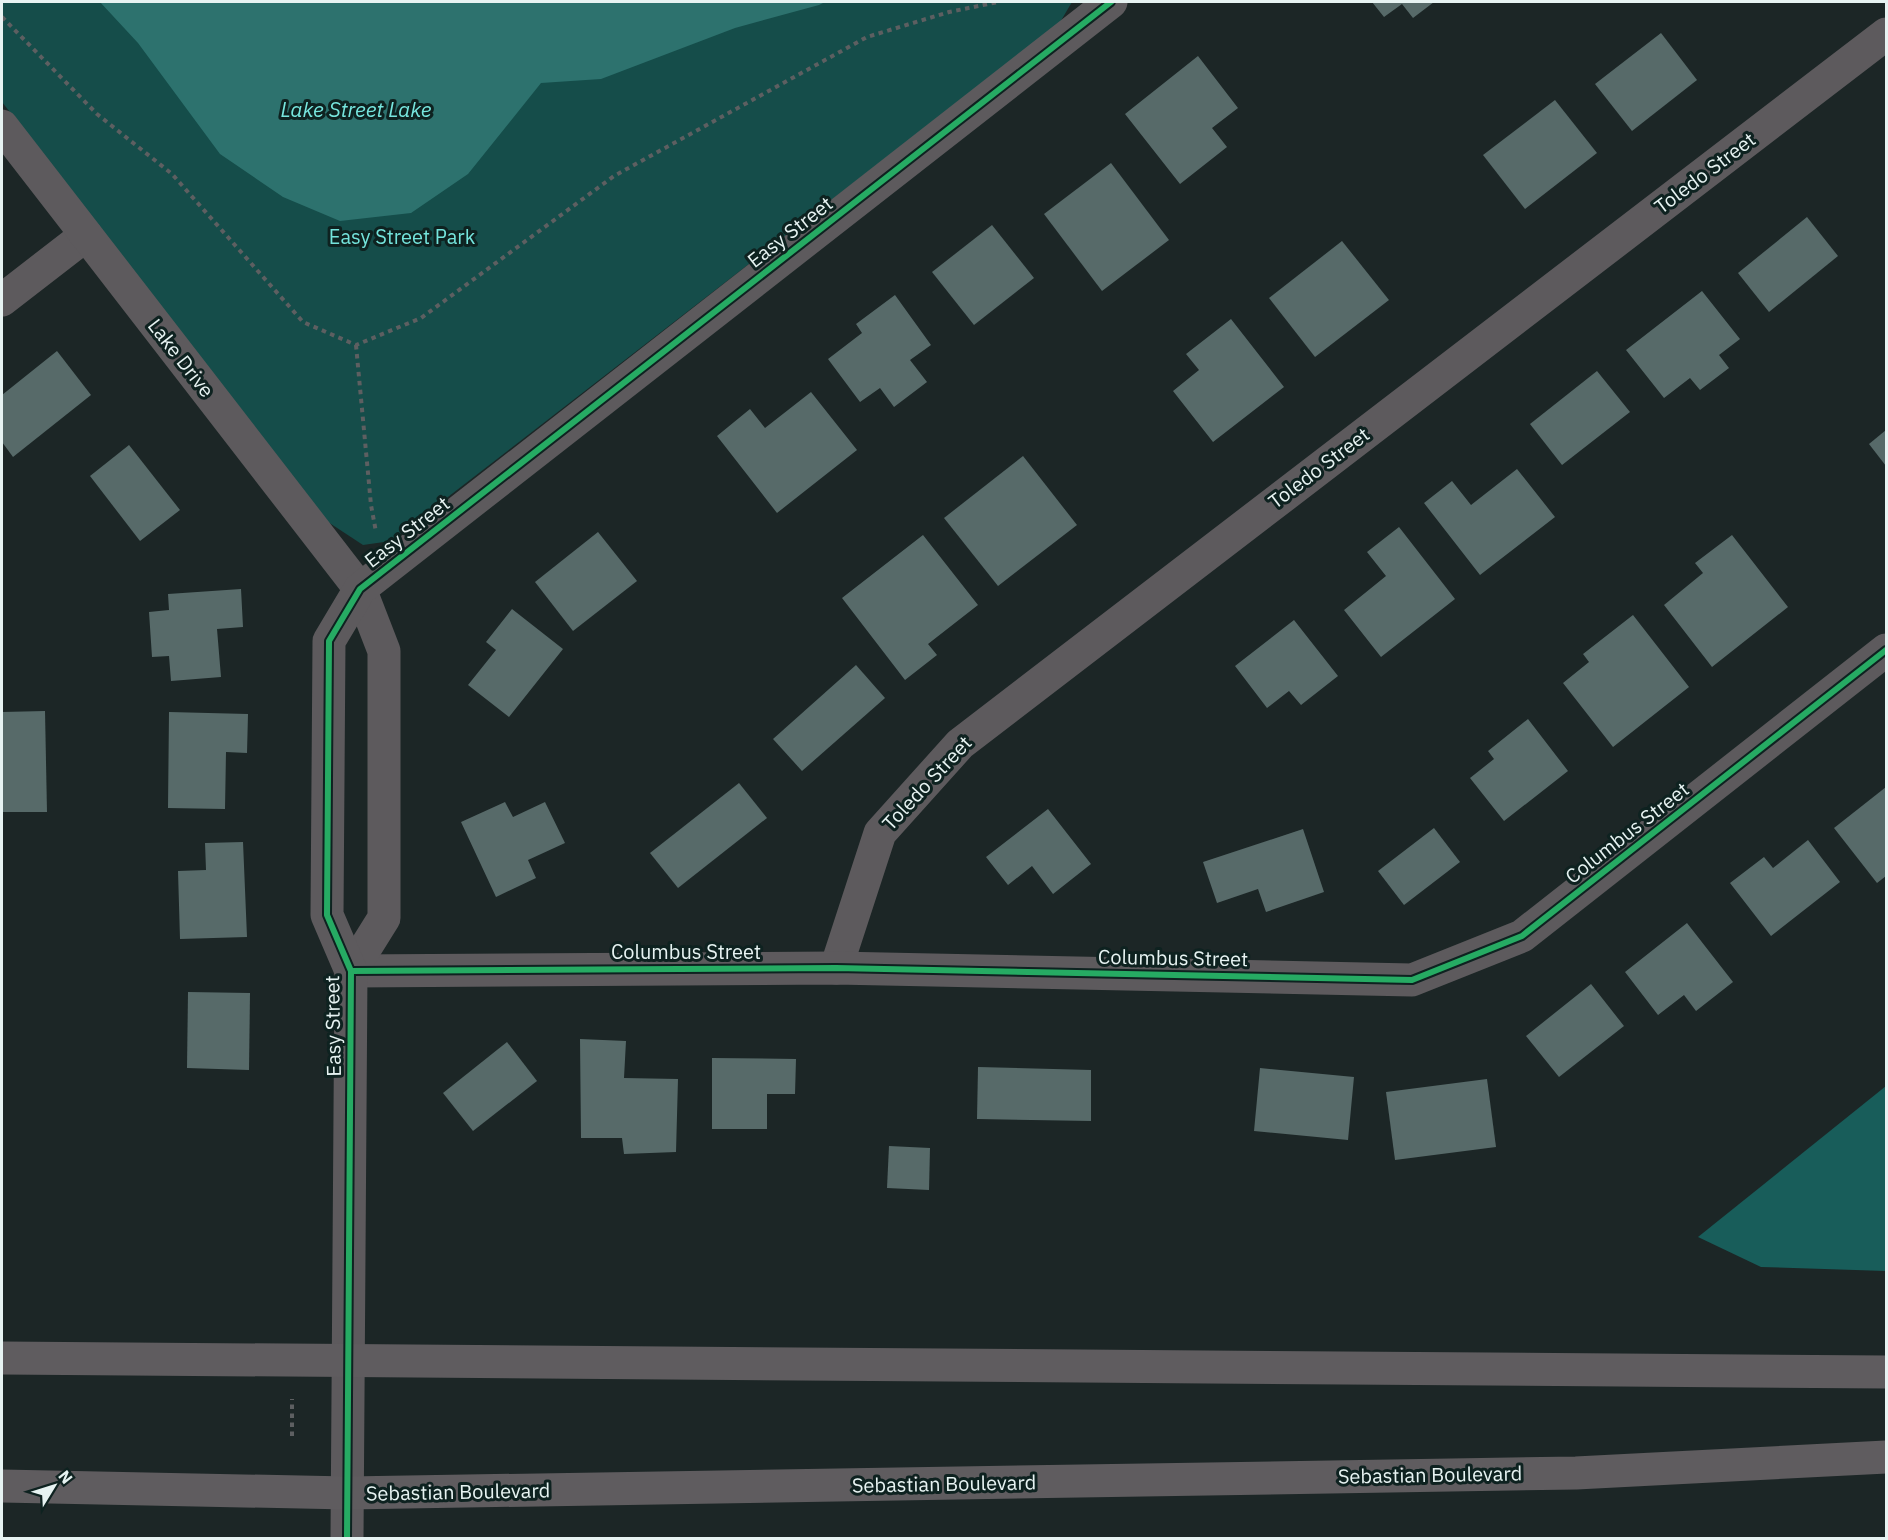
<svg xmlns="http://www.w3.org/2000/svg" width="1888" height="1540" font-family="'IBM Plex Sans',sans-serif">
<rect width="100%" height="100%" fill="#1c2626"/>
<!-- green -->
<path fill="#154d4a" d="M2,2H1072L1059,24L391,541L363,545L328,522L2,102Z"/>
<!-- forest -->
<path fill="#185d5a" d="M1886,1086V1271L1761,1267L1698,1237Z"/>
<!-- water -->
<path fill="#2d726e" d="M100,2H825L819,5L735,28L601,79L541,83L468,174L411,213L340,221L283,197L220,154L138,43Z"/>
<!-- building -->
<g fill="#576a69">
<path d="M1372,2H1434L1413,18L1402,4L1384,17Z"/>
<path d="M1661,33L1697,80L1632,131L1595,84Z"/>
<path d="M1198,56L1238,108L1212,128L1227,147L1180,184L1125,114Z"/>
<path d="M1555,100L1597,153L1525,209L1483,155Z"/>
<path d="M1111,163L1169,240L1102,291L1044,214Z"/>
<path d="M1807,217L1838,256L1769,312L1738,273Z"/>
<path d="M992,225L1034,278L974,325L932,272Z"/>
<path d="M1342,241L1389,300L1315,357L1269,298Z"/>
<path d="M1702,291L1740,339L1719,355L1729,368L1700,390L1690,378L1664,398L1626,350Z"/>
<path d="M895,295L931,345L910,360L927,382L894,407L880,388L860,402L828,359L862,333L856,324Z"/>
<path d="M1231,319L1284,387L1213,442L1173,391L1199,370L1186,354Z"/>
<path d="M57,351L91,395L13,457L2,442V395Z"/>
<path d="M1597,371L1630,412L1562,465L1530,424Z"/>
<path d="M811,392L857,450L777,513L717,436L750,409L765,428Z"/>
<path d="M1886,430V466L1869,444Z"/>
<path d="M129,445L180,510L140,541L90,476Z"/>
<path d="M1023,456L1077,525L998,586L944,518Z"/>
<path d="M1517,469L1555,517L1480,575L1424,503L1452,481L1471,505Z"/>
<path d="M1399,527L1455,599L1381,657L1344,610L1386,576L1367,552Z"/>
<path d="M598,532L637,581L573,631L535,582Z"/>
<path d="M923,535L978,605L928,644L937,655L905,680L842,598Z"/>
<path d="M1732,535L1788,607L1712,667L1664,605L1703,573L1695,563Z"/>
<path d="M241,589L243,627L217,629L221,677L171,681L169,656L152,657L149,612L169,610L168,594Z"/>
<path d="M512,609L563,649L509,717L468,685L496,650L486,642Z"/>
<path d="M1633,615L1689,687L1613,747L1563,683L1589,662L1583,654Z"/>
<path d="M1294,620L1338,676L1301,705L1289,691L1267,708L1235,666Z"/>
<path d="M856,665L885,698L802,771L773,739Z"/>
<path d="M45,711L47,812H2V712Z"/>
<path d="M169,712L248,714L247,753L226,752L225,809L168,808Z"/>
<path d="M1528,719L1568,771L1504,821L1470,778L1494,759L1488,751Z"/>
<path d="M739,783L767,818L678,888L650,853Z"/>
<path d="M1886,787V876L1877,883L1834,828Z"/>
<path d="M505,802L513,817L545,802L565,843L528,860L536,878L496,897L461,822Z"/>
<path d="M1048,809L1091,864L1053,894L1032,866L1008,885L986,857Z"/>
<path d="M1434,828L1460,862L1404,905L1378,871Z"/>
<path d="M1303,829L1324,892L1266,912L1258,889L1217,903L1203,862Z"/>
<path d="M1808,840L1840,882L1771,936L1730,883L1764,857L1773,868Z"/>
<path d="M243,842L247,937L180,939L178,871L206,870L205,843Z"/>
<path d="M1687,923L1733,982L1696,1011L1684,995L1658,1015L1625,972Z"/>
<path d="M1591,984L1624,1026L1559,1077L1526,1036Z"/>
<path d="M188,992L250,993L249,1070L187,1068Z"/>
<path d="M580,1039L626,1041L624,1078L678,1079L676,1152L624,1154L622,1138H581Z"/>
<path d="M507,1042L537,1081L473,1131L443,1093Z"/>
<path d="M712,1058L796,1059L795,1094H767V1129H712Z"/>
<path d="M978,1067L1091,1070V1121L977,1119Z"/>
<path d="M1260,1068L1354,1077L1348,1140L1254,1131Z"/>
<path d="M1487,1079L1496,1147L1395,1160L1386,1092Z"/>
<path d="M889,1146L930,1148L929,1190L887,1188Z"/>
</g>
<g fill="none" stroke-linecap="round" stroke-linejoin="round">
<!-- path -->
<g stroke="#5d5f61" stroke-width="4" stroke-dasharray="4.5 4.5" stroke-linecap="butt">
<path d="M2,17L97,114L172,174L303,322L356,345L421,318L614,176L867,37L949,12L998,2"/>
<path d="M356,345L371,505L376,532"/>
<path d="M292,1436V1399"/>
</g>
<!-- minor -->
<g stroke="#5d5a5d" stroke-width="33">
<path d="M2,300L86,235"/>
<path d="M836,968L880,833L960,744L1886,34"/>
<path d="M351,971L836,968L1412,980L1522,936L1886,650"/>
</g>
<!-- tertiary -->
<g stroke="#5d5a5d" stroke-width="33">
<path d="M2,126L360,589L384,651V918L351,971"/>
<path d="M347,1538L351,971L327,915L329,641L360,589L1111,2"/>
</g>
<!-- secondary -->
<g stroke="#5f5c5f" stroke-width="33">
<path d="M2,1358L1886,1372"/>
<path d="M2,1486L348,1493L1576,1473L1886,1457"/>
</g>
<!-- cycleway casing -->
<g stroke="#0e2220" stroke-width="10">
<g id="cycleway">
<path d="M351,971L836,968L1412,980L1522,936L1886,650"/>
<path d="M347,1538L351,971L327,915L329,641L360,589L1111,2"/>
</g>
</g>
<!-- cycleway -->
<use href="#cycleway" stroke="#26ab63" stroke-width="6"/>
</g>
<g text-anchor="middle" stroke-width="6" stroke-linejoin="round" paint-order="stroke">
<!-- street labels -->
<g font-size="20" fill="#e7f3f2" stroke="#0e2220">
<text transform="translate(1705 173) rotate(-37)" y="7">Toledo Street</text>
<text transform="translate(790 232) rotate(-38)" y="7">Easy Street</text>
<text transform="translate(181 358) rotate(52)" y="7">Lake Drive</text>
<text transform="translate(1319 468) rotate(-37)" y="7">Toledo Street</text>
<text transform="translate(407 532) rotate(-38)" y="7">Easy Street</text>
<text transform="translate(927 783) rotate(-47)" y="7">Toledo Street</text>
<text transform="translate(1627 833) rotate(-38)" y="7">Columbus Street</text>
<text x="686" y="959">Columbus Street</text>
<text transform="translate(1173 958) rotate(1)" y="7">Columbus Street</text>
<text transform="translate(333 1026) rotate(-91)" y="7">Easy Street</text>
<text transform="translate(1430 1475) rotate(-1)" y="7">Sebastian Boulevard</text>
<text transform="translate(944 1484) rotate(-1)" y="7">Sebastian Boulevard</text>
<text transform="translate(458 1492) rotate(-1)" y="7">Sebastian Boulevard</text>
</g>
<!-- park labels -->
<g font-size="20" fill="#74e4dc" stroke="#0e2220">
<text x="402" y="244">Easy Street Park</text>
</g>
<!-- water labels -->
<g font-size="21" font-style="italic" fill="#77e6de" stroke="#0e2220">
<text x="356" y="117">Lake Street Lake</text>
</g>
</g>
<!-- border -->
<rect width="1888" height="1540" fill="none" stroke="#e7f3f2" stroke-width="6"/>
<!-- north arrow -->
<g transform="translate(54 1486) rotate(52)" stroke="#0e2220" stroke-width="4.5" paint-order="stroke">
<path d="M0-4.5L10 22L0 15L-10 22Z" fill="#e7f3f2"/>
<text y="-9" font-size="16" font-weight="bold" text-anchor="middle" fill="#e7f3f2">N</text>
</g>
</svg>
